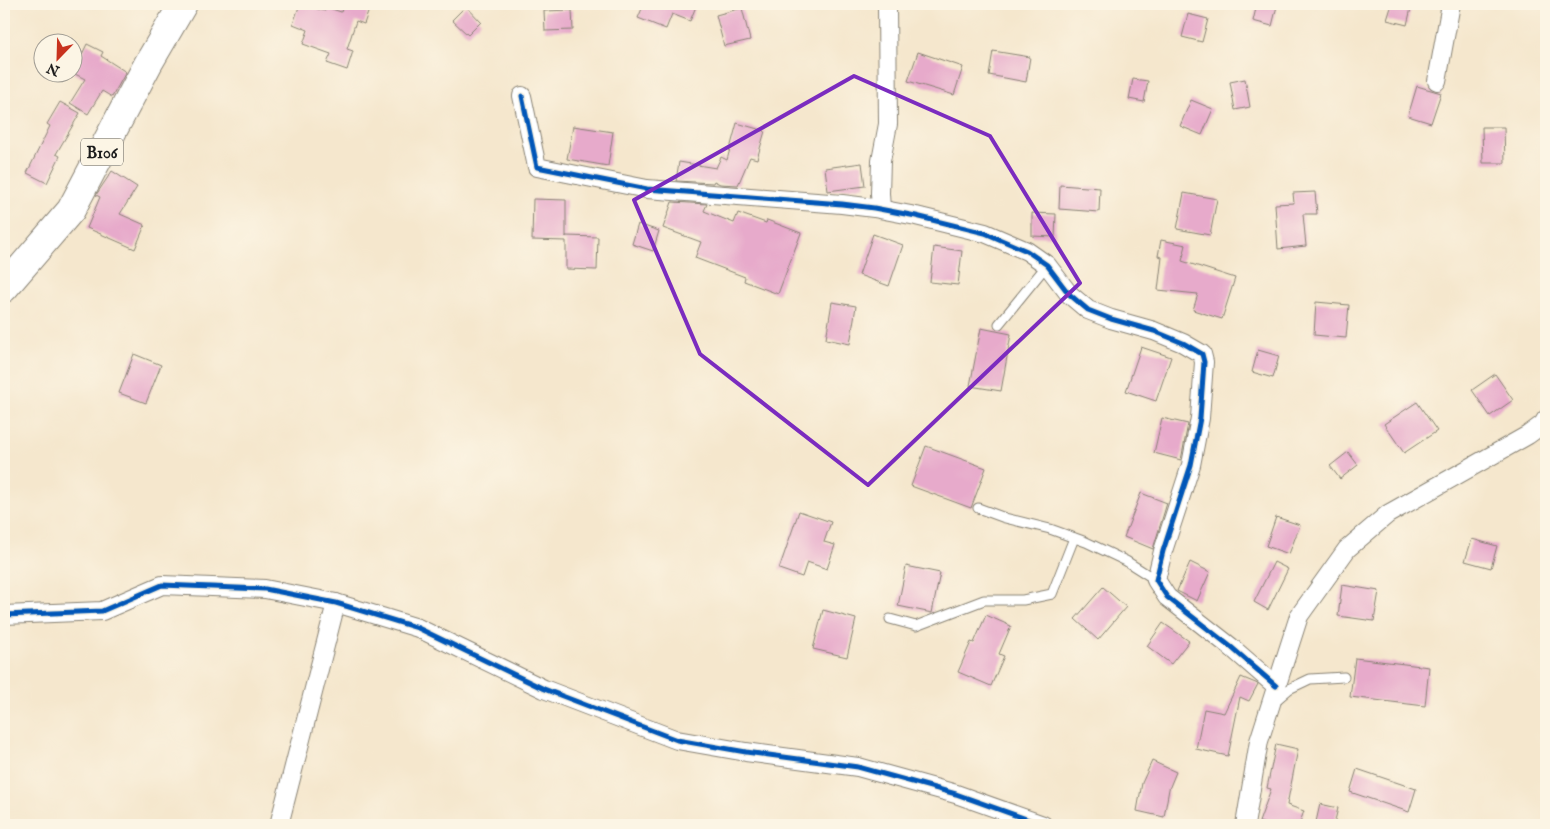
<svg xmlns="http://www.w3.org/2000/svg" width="1550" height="829" font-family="'IM FELL English',serif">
<rect width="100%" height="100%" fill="#fcf5e5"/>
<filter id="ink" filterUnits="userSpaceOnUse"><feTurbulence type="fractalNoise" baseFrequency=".02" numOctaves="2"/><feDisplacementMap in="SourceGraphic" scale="10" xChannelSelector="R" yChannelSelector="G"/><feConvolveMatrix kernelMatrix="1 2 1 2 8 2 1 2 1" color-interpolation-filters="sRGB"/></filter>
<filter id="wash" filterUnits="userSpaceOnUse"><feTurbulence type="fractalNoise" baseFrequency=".0096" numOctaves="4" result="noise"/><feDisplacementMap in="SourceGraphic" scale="20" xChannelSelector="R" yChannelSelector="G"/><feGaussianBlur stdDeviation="1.12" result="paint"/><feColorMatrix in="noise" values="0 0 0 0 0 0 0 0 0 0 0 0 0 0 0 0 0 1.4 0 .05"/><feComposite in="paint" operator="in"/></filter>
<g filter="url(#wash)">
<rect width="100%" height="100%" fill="#f5e7cd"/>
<g id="blocks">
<!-- building -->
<g fill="#e7aacb">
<path d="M300,4L325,11L326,7L341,12L344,4H371L364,24L356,21L347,49L353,51L347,70L327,63L331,54L303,44L308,30L293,24Z"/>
<path d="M644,4H697L690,21L672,14L666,29L638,18Z"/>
<path d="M1257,4H1269L1277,6L1272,26L1253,21Z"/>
<path d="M1392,4H1412L1407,25L1387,20Z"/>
<path d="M466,6L481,22L468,35L452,20Z"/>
<path d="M742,8L750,40L724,46L716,15Z"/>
<path d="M572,10L573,30L545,31L544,11Z"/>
<path d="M1188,14L1208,19L1202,42L1182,37Z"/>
<path d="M87,44L103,52L101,56L126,72L112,97L102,91L88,114L70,103L85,79L73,73Z"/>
<path d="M993,51L1030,57L1026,82L989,75Z"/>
<path d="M918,52L963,67L954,95L908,81Z"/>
<path d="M1133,79L1148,81L1144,102L1129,99Z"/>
<path d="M1245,79L1250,107L1235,110L1230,82Z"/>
<path d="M1417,86L1441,93L1431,123L1408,116Z"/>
<path d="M1191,100L1213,109L1202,135L1180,126Z"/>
<path d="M60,102L80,113L56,154L60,156L47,183L27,173L50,126L47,124Z"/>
<path d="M737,123L765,131L757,159L750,157L738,185L720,184L714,181L713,183L676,181L679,162L716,168L721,157L727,160Z"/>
<path d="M573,126L613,132L608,166L567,159Z"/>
<path d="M1482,127H1504L1505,163H1483Z"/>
<path d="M862,163L865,186L828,191L825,168Z"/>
<path d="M112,171L137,187L120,214L145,225L135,249L87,228L100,197L96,195Z"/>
<path d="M1060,185L1100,188L1099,212L1059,209Z"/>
<path d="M1315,192L1317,214H1303L1306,246L1278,249L1275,204L1294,203L1293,193Z"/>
<path d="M1184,193L1217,199L1210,235L1177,229Z"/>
<path d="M533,199L566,200V237V236L598,237L597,270L566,269V241L532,240Z"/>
<path d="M672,202L707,204L704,211L734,223L738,213L766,223L767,220L801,233L778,294L744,281L745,277L695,258L701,242L663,228Z"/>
<path d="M1032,213L1056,214L1055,237L1032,236Z"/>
<path d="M638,224L659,231L653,251L632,244Z"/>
<path d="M873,234L903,245L889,286L859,275Z"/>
<path d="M1161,240L1186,245L1182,261L1235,278L1222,319L1193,310L1198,294L1158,290L1162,257L1158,256Z"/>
<path d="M934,247L962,251L958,285L930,282Z"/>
<path d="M832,302L856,306L850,344L826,339Z"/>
<path d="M1316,302L1349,305L1346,338L1314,335Z"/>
<path d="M981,328L1011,334L1001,391L970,386Z"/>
<path d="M1141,347L1171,357L1156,401L1126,391Z"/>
<path d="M1258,350L1279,356L1273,378L1252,372Z"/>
<path d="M134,354L161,365L146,403L119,393Z"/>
<path d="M1495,374L1513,400L1490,416L1472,390Z"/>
<path d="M1417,402L1437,431L1404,453L1384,424Z"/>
<path d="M1162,418L1188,424L1181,460L1154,453Z"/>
<path d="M926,446L986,468L971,508L911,486Z"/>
<path d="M1348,452L1358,465L1340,479L1330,466Z"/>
<path d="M1141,493L1167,503L1153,549L1124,537Z"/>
<path d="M799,511L831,522L824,542L835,545L827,569L807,562L802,577L779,569Z"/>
<path d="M1276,517L1300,525L1289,554L1266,546Z"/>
<path d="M1472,539L1497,546L1491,568L1465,561Z"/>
<path d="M1190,562L1210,572L1197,601L1177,591Z"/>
<path d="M1274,562L1288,569L1268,610L1254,602Z"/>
<path d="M906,566L940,573L932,613L898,606Z"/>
<path d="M1342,585L1379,591L1374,621L1338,616Z"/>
<path d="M1103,587L1126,607L1098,640L1075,619Z"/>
<path d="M823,610L856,619L847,657L813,649Z"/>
<path d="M986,615L1011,626L999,654L1004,656L991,686L958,672L971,642L974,643Z"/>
<path d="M1163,623L1189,641L1171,664L1147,646Z"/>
<path d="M1355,658L1429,667L1425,706L1350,697Z"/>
<path d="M1241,677L1258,684L1249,701L1240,697L1228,756L1196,749L1204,709L1224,713Z"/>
<path d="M1276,744L1298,749L1287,805L1304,811L1299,825H1269L1259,822L1271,789L1267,788Z"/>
<path d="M1152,761L1176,772L1169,789L1164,817L1137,811L1142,783Z"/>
<path d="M1357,769L1416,789L1409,812L1350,792Z"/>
<path d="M1320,804L1338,808L1334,825L1316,822Z"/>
</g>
</g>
</g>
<g filter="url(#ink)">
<use href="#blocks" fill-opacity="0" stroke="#888274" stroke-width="1"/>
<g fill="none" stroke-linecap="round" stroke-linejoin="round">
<!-- service casing -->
<g stroke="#888274" stroke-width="11">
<g id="service">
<path d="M999,324L1047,265"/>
<path d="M978,508L1005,518L1050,529L1086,542L1126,561L1156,580"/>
<path d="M890,619L916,626L984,600H1023L1052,594L1074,538"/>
<path d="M1275,701L1289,689L1310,679L1344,677"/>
</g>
</g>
<!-- minor casing -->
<g stroke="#888274" stroke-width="20">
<g id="minor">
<path d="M1437,81L1451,4"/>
<path d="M522,96L537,167L647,189L842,204L874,208L916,216L985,233L1027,251L1047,265L1069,294L1088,310L1111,319L1154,331L1183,343L1202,354L1204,362L1200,418L1191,465L1163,551L1156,580L1167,597L1231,647L1276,686"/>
<path d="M881,209L880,193L881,161L888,124L887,4"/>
<path d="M4,615L102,611L162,585L265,589L336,603L418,628L544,689L677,740L746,752L858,767L956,794L1043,825"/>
<path d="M279,825L336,603"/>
<path d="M1245,825L1259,741L1299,616L1347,549L1388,514L1528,435L1543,424L1546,419"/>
</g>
</g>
<!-- primary casing -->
<g stroke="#888274" stroke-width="30">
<path id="primary" d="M4,288L71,210L148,64L183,4"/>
</g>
<!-- service -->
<use href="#service" stroke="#fff" stroke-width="9"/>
<!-- minor -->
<use href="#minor" stroke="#fff" stroke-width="18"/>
<!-- primary -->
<use href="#primary" stroke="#fff" stroke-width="28"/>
<!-- cycleway casing -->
<g stroke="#fcf5e5" stroke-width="8">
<g id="cycleway">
<path d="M522,96L537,167L647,189L842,204L874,208L916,216L985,233L1027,251L1047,265L1069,294L1088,310L1111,319L1154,331L1183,343L1202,354L1204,362L1200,418L1191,465L1163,551L1156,580L1167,597L1231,647L1276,686"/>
<path d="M4,615L102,611L162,585L265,589L336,603L418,628L544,689L677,740L746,752L858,767L956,794L1043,825"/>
</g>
</g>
<!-- cycleway -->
<use href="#cycleway" stroke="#0057b8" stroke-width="5"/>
</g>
</g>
<!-- marked area -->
<path fill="none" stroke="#7b2cbf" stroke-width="4" stroke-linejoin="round" d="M854,76L990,136L1080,283L868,485L700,354L634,200Z"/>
<g text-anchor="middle" stroke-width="5" stroke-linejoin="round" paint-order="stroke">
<!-- shield labels -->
<rect fill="#fcf5e5" stroke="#5f5d58" stroke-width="1" x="81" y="138.5" width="42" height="27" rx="4"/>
<g font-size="16" font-weight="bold" fill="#1c1c1c">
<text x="102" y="158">B106</text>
</g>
</g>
<!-- margin -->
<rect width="1550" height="829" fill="none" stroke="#fcf5e5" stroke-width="20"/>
<!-- north arrow -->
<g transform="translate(58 58) rotate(203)"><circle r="24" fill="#fcf5e5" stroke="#a29e95"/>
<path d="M0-4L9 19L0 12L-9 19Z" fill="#c8321e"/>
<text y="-8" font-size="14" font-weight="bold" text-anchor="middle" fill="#1c1c1c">N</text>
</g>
</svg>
